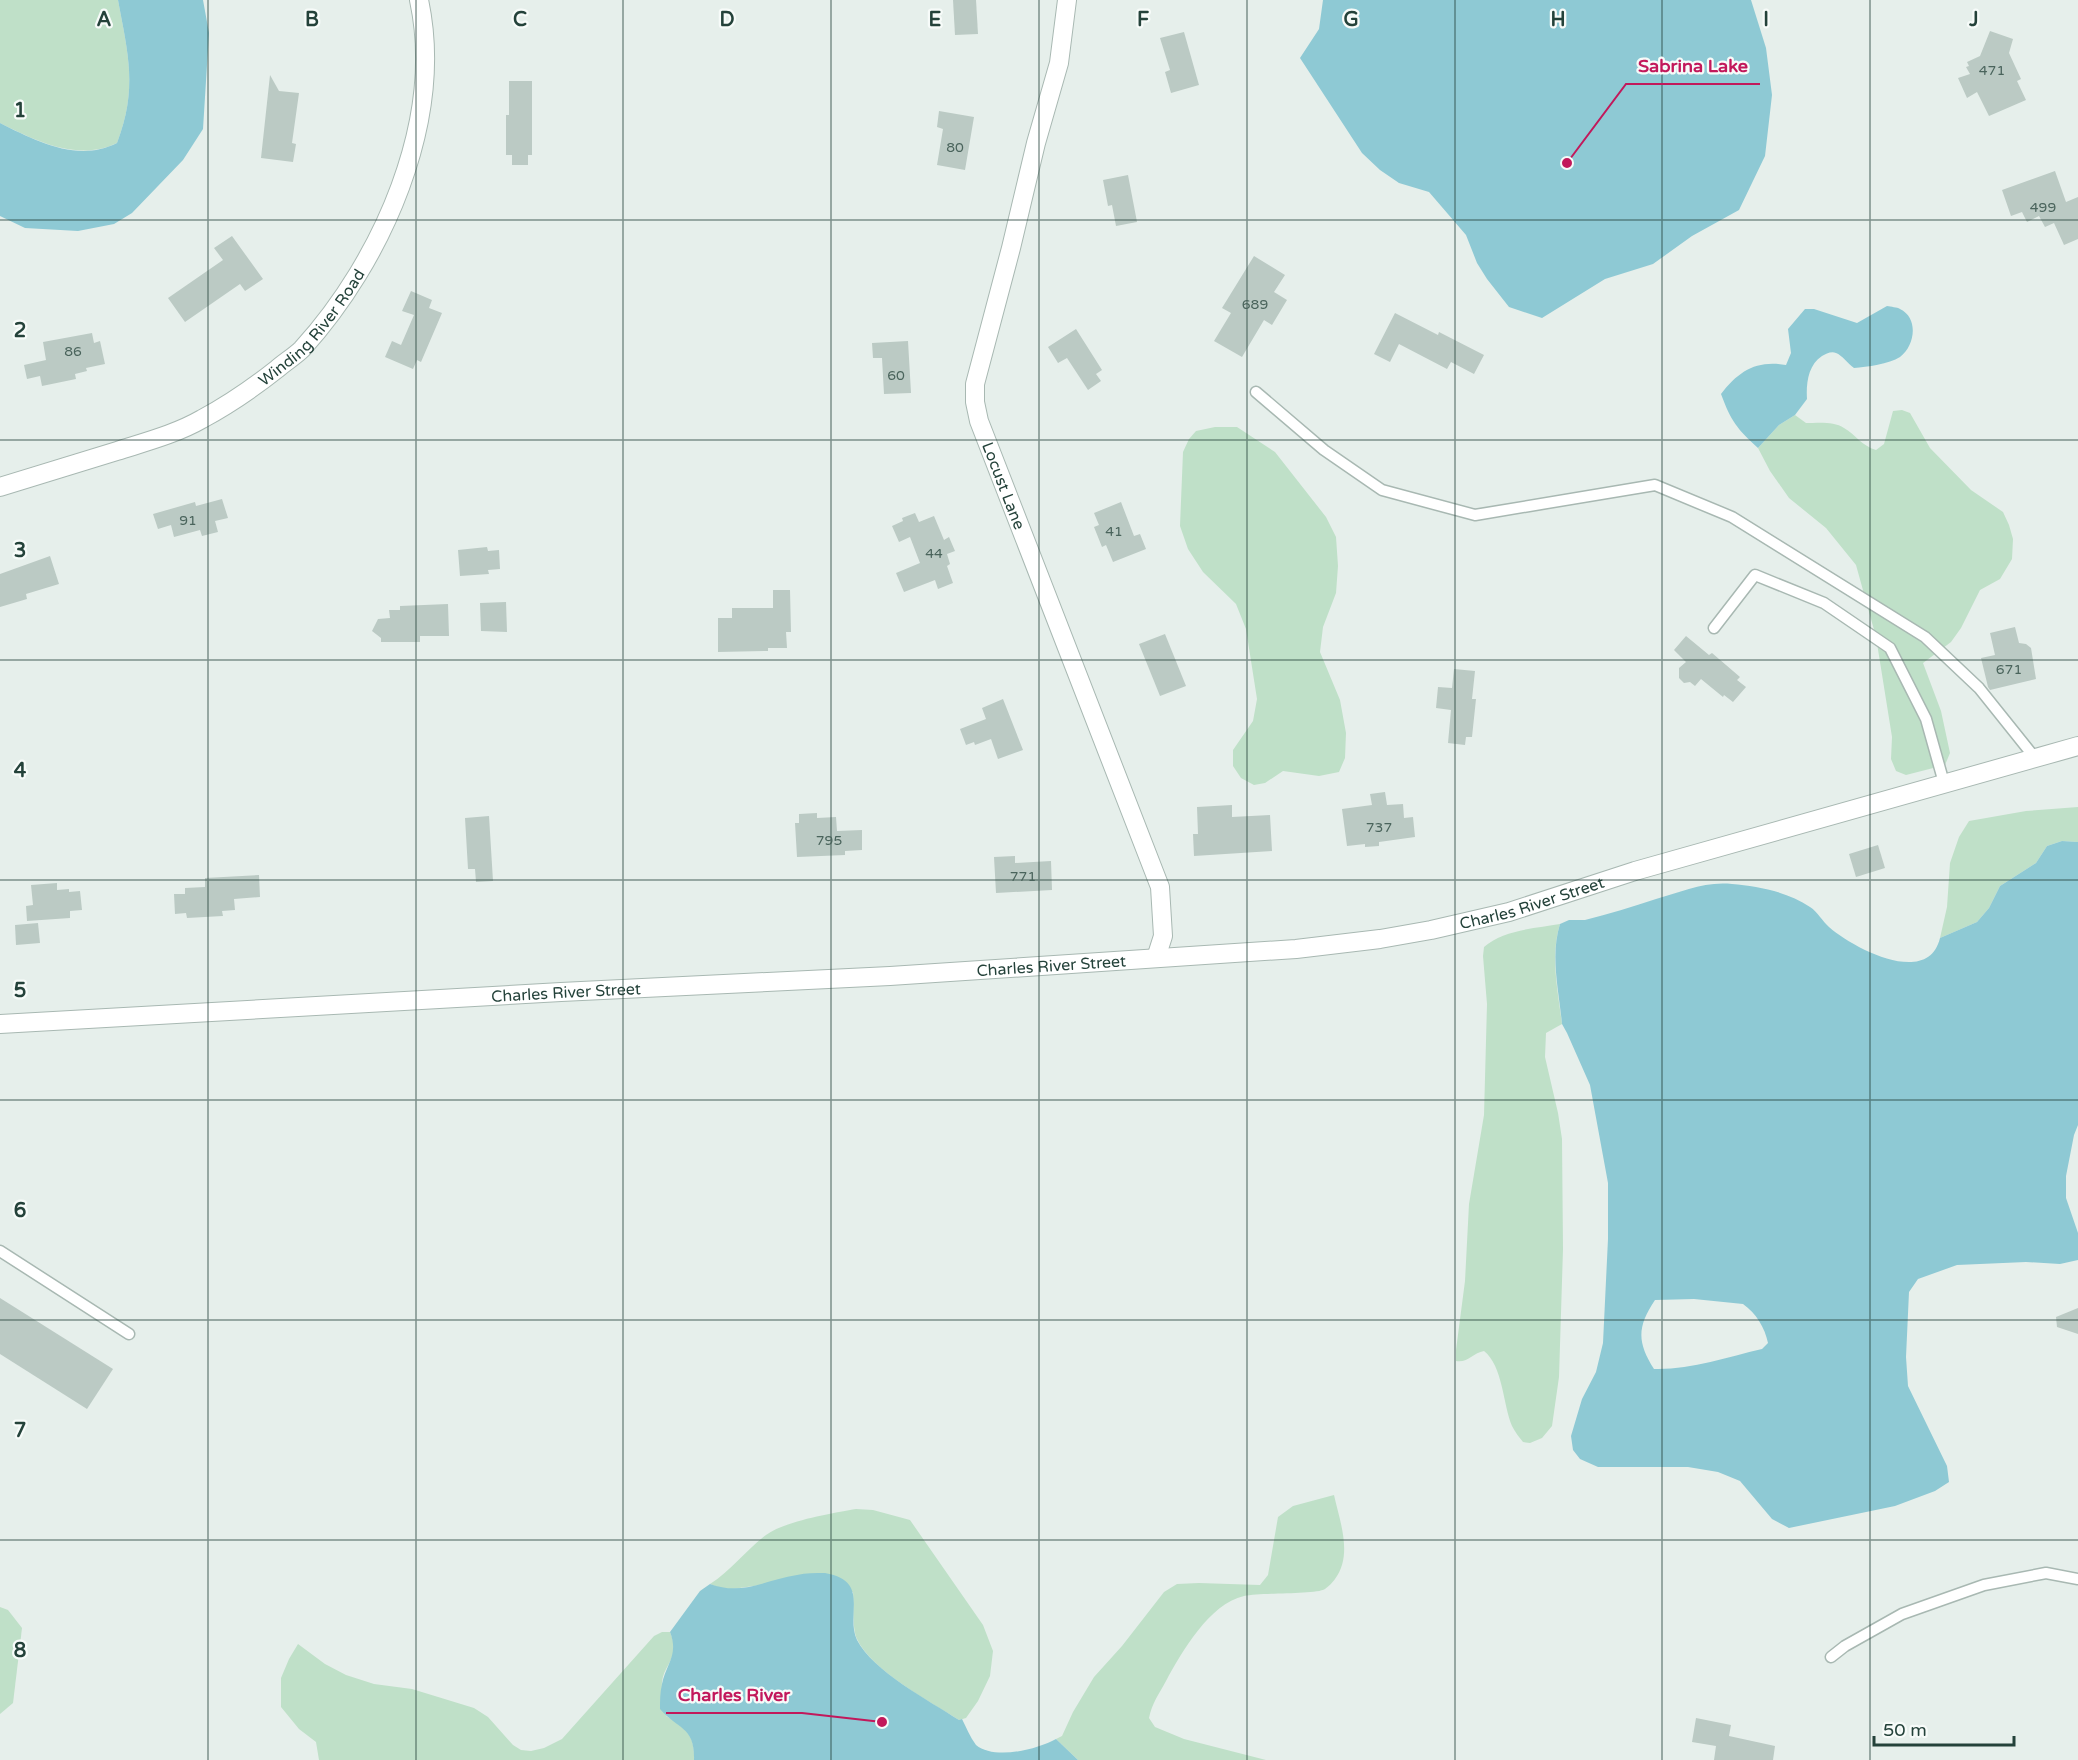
<svg xmlns="http://www.w3.org/2000/svg" width="2078" height="1760" font-family="'Varela Round',sans-serif">
<rect width="100%" height="100%" fill="#e6efeb"/>
<!-- green -->
<g fill="#bfe0c8">
<path d="M0,0H118C128,54 138,89 117,143C78,162 36,141 0,123Z"/>
<path d="M1902,410L1910,413L1930,448L1971,490L2003,512L2009,525L2013,539L2012,559L2000,579L1980,590L1961,628L1951,642L1923,663L1941,711L1950,753L1945,765L1906,775L1896,771L1891,759L1892,737L1876,637L1856,565L1826,528L1789,498L1770,471L1758,448L1779,425L1795,415L1806,423C1818,423 1834,421 1844,428C1856,435 1862,446 1876,450L1884,444L1893,411Z"/>
<path d="M1215,427H1237L1275,452L1326,517L1336,537L1338,566L1336,593L1323,627L1320,652L1340,700L1346,733L1345,758L1339,772L1319,776L1283,771L1265,783L1254,785L1241,778L1233,766V750L1253,721L1257,699L1246,629L1236,604L1203,572L1188,549L1180,526L1183,452L1189,439L1196,431Z"/>
<path d="M2078,807V842L2062,841L2047,846L2036,863L2000,886L1989,908L1977,922L1940,938L1947,907L1950,863L1959,837L1969,821L2026,811Z"/>
<path d="M1560,924C1550,955 1558,992 1562,1024L1546,1033L1545,1057L1558,1113L1562,1139L1563,1249L1559,1377L1552,1426L1542,1438L1530,1443L1523,1442C1519,1437 1515,1432 1512,1426C1503,1405 1503,1366 1484,1351C1473,1353 1468,1363 1456,1361V1350L1465,1281L1469,1204L1484,1115L1487,1004L1483,956L1484,947C1503,930 1537,928 1560,924Z"/>
<path d="M1334,1495C1340,1522 1353,1555 1335,1579C1333,1582 1328,1587 1325,1589C1315,1595 1262,1592 1244,1596C1209,1604 1182,1652 1166,1681C1159,1694 1152,1703 1149,1718L1155,1727L1184,1739L1266,1760H1078L1056,1739L1062,1736L1073,1712L1094,1677L1122,1646L1164,1592L1177,1584L1199,1583L1260,1585L1268,1575L1278,1517L1293,1506Z"/>
<path d="M856,1509L873,1510L910,1520L983,1625L993,1651L990,1676L978,1701L966,1718L959,1720C929,1701 871,1670 857,1639C852,1628 854,1605 853,1592L761,1585L725,1590L710,1584C731,1571 746,1550 766,1535C785,1521 833,1513 856,1509Z"/>
<path d="M0,1607L8,1610L22,1628L13,1703L0,1714Z"/>
<path d="M662,1632H670C681,1658 664,1663 662,1682C661,1693 665,1706 666,1716C686,1728 695,1735 694,1760H319L316,1742L299,1729L281,1707V1678L289,1659L298,1644L325,1664L346,1675L374,1684L412,1689L474,1708L488,1717L513,1745L521,1750L531,1751L544,1748L562,1739L654,1636Z"/>
</g>
<!-- water -->
<g fill="#8ec9d4" fill-rule="evenodd">
<path d="M118,0H203L209,33L203,129L183,160L132,213L114,224L78,231L25,228L0,216V123C36,141 78,163 117,143C138,89 128,54 118,0Z"/>
<path d="M1323,0H1751L1766,48L1772,95L1765,156L1739,210L1692,236L1653,264L1605,279L1542,318L1509,307L1487,279L1477,263L1466,235L1429,192L1399,183L1380,170L1362,153L1300,58L1319,29Z"/>
<path d="M1887,306C1891,307 1897,307 1900,309C1919,318 1915,346 1900,357C1889,364 1867,367 1854,368C1848,364 1842,355 1836,353C1831,351 1826,354 1822,356C1808,365 1806,384 1807,399L1795,415L1779,425L1758,448C1737,429 1731,421 1721,394C1739,371 1756,360 1786,365L1791,353L1788,329L1805,309H1814L1857,323Z"/>
<path d="M2062,841L2078,842V1125L2074,1135L2066,1176V1198L2078,1233V1260L2060,1264L2026,1262L1957,1265L1918,1279L1909,1292L1906,1357L1908,1386L1947,1466L1949,1482L1935,1491L1895,1506L1789,1528L1772,1519L1740,1481L1718,1472L1688,1467H1598L1580,1459L1573,1450L1571,1436L1582,1399L1596,1372L1603,1343L1608,1239V1183L1590,1085L1567,1033L1562,1024C1559,991 1550,956 1560,924L1569,920H1585C1609,914 1632,907 1656,899C1681,892 1705,881 1732,884C1758,886 1788,892 1810,907C1818,912 1822,921 1829,927C1853,948 1928,988 1940,938L1977,922L1989,908L2000,886L2036,863L2047,846ZM1694,1299L1743,1304C1756,1313 1765,1328 1768,1343L1762,1349C1727,1357 1690,1370 1654,1369C1637,1342 1637,1327 1655,1300Z"/>
<path d="M825,1573C871,1581 845,1614 857,1640C873,1671 928,1700 959,1720L962,1719C966,1727 970,1737 976,1745C994,1760 1036,1750 1056,1739L1078,1760H694C695,1726 678,1730 660,1709C660,1701 660,1692 662,1684C666,1664 679,1655 670,1632L700,1591L710,1584C742,1596 765,1580 797,1575C806,1573 815,1573 825,1573Z"/>
</g>
<!-- building -->
<g fill="#bbcac4">
<path d="M953,0H976L978,34L955,35Z"/>
<path d="M1990,31L2013,39L2009,53L2021,79L2017,81L2026,100L1989,116L1977,92L1967,98L1958,78L1970,74L1966,67L1969,66L1967,62L1980,56Z"/>
<path d="M1184,32L1199,85L1171,93L1165,72L1170,70L1160,38Z"/>
<path d="M270,75L279,91L299,93L292,143L296,144L293,162L261,158Z"/>
<path d="M509,81H532V155H528V165H512V155H506V115H509Z"/>
<path d="M939,111L974,117L965,170L937,165L943,129L937,127Z"/>
<path d="M2055,171L2066,202L2078,197V239L2064,245L2054,223L2045,227L2039,216L2027,222L2022,212L2011,216L2002,190Z"/>
<path d="M1128,175L1137,222L1116,226L1112,205L1108,206L1103,180Z"/>
<path d="M232,236L263,279L245,291L240,284L185,322L168,298L223,260L214,248Z"/>
<path d="M1254,256L1285,275L1274,292L1287,300L1272,325L1264,320L1242,357L1214,341L1231,313L1222,308Z"/>
<path d="M411,291L432,300L429,308L442,313L421,362L417,360L413,369L385,357L392,341L401,345L414,315L402,311Z"/>
<path d="M1395,313L1438,335L1439,332L1484,355L1474,374L1451,362L1447,369L1399,344L1390,362L1374,354Z"/>
<path d="M1076,329L1102,370L1096,374L1101,381L1088,390L1067,358L1058,363L1048,347Z"/>
<path d="M92,333L94,343L100,341L105,364L86,368L87,371L75,374L76,379L42,386L40,376L27,379L24,365L46,360L43,342Z"/>
<path d="M908,341L911,393L884,394L882,358H873L872,343Z"/>
<path d="M222,499L228,518L215,521L218,532L202,536L200,530L174,537L171,525L158,529L153,514L195,502L196,506Z"/>
<path d="M1121,502L1134,536L1140,534L1146,549L1113,562L1106,545L1102,547L1094,527L1099,525L1094,513Z"/>
<path d="M915,513L919,522L934,516L944,540L949,537L955,551L947,554L950,564L947,566L953,583L938,589L935,580L904,592L896,573L920,563L910,537L899,542L892,526L903,521L902,518Z"/>
<path d="M487,547L488,551L499,550L500,569L488,570L489,574L460,576L458,550Z"/>
<path d="M50,556L59,584L26,594L27,599L0,607V574Z"/>
<path d="M773,590H790L791,632H786L787,648H768V651L718,652V618H732V608H773Z"/>
<path d="M506,602L507,632L481,631L480,603Z"/>
<path d="M448,604L449,636H420V642H381V638L372,631L378,619L390,618L389,610H400V606Z"/>
<path d="M2015,627L2019,643L2026,644L2031,648L2036,679L1990,690L1988,687L1981,658L1995,655L1990,633Z"/>
<path d="M1165,634L1186,686L1160,696L1139,644Z"/>
<path d="M1686,636L1709,655L1712,653L1740,677L1737,680L1746,687L1733,702L1724,695L1723,697L1701,679L1695,686L1690,682L1684,683L1679,678V668L1686,662L1674,650Z"/>
<path d="M1454,669L1475,671L1472,699H1476L1472,737H1466L1465,745L1448,743L1451,710L1436,708L1438,687L1452,688Z"/>
<path d="M1003,699L1023,750L998,759L991,739L975,745L974,742L966,745L960,729L986,719L982,708Z"/>
<path d="M1385,792L1387,805L1403,804L1404,818L1413,817L1415,837L1379,842V846L1365,847V844L1347,846L1342,809L1372,805L1370,794Z"/>
<path d="M1232,805V817L1270,815L1272,851L1194,856L1193,834H1198L1197,807Z"/>
<path d="M817,813V818L836,817L837,831L862,830V850L845,851V855L797,857L795,823H799V814Z"/>
<path d="M489,816L493,881L476,882L475,869H468L465,818Z"/>
<path d="M1878,845L1885,868L1856,877L1849,854Z"/>
<path d="M1015,856V863L1051,861L1052,890L996,893L994,857Z"/>
<path d="M259,875L260,897L234,899L235,910L222,911L223,916L187,918L186,913L175,914L174,894H185V888L205,887V878Z"/>
<path d="M57,883V890L69,889V892L80,891L82,910L70,911V918L27,921L26,906L33,905L31,885Z"/>
<path d="M38,923L40,943L16,945L15,925Z"/>
<path d="M0,1298L113,1369L87,1409L0,1354Z"/>
<path d="M2078,1308V1334L2057,1327L2056,1317Z"/>
<path d="M1696,1718L1731,1725L1729,1736L1775,1746L1773,1760H1714L1716,1746L1692,1742Z"/>
</g>
<g fill="none" stroke-linecap="round" stroke-linejoin="round">
<!-- service casing -->
<g stroke="#a8b8b2" stroke-width="13">
<g id="service">
<path d="M1256,392L1324,450L1382,490L1475,515L1655,485L1732,517L1925,637L1979,688L2035,758"/>
<path d="M1714,628L1755,575L1824,603L1890,648L1926,719L1944,783"/>
<path d="M0,1251L129,1334"/>
<path d="M1831,1657L1845,1646L1902,1614L1984,1585L2046,1573L2078,1579"/>
</g>
</g>
<!-- minor casing -->
<g stroke="#a8b8b2" stroke-width="20">
<g id="minor">
<path id="s1" d="M1067,0L1059,63L1036,143L1011,248L975,384V402L979,421L1160,887L1163,936L1156,958"/>
<path id="s2" d="M0,487C39,475 78,463 117,451C145,442 176,434 202,419C228,405 253,388 277,369C285,362 295,356 302,349C382,261 445,121 419,0"/>
</g>
</g>
<!-- tertiary casing -->
<g stroke="#a8b8b2" stroke-width="20">
<g id="tertiary">
<path id="s3" d="M0,1024L561,992L890,976L1296,949L1380,939L1431,930L1509,912L1635,871L2078,746"/>
</g>
</g>
<!-- service -->
<use href="#service" stroke="#fff" stroke-width="10"/>
<!-- minor -->
<use href="#minor" stroke="#fff" stroke-width="18"/>
<!-- tertiary -->
<use href="#tertiary" stroke="#fff" stroke-width="18"/>
</g>
<!-- grid -->
<path fill="none" stroke="#24423a" stroke-width="1.5" stroke-opacity="0.55" d="M208,0V1760M416,0V1760M623,0V1760M831,0V1760M1039,0V1760M1247,0V1760M1455,0V1760M1662,0V1760M1870,0V1760M0,220H2078M0,440H2078M0,660H2078M0,880H2078M0,1100H2078M0,1320H2078M0,1540H2078"/>
<g text-anchor="middle" stroke-width="4.5" stroke-linejoin="round" paint-order="stroke">
<!-- number labels -->
<g font-size="14" fill="#4a645c">
<text x="1992" y="75">471</text>
<text x="955" y="152">80</text>
<text x="2043" y="212">499</text>
<text x="1255" y="309">689</text>
<text x="73" y="356">86</text>
<text x="896" y="380">60</text>
<text x="188" y="525">91</text>
<text x="1114" y="536">41</text>
<text x="934" y="558">44</text>
<text x="2009" y="674">671</text>
<text x="1379" y="832">737</text>
<text x="829" y="845">795</text>
<text x="1023" y="881">771</text>
</g>
<!-- street labels -->
<g font-size="16" fill="#24423a" stroke="#f7fbf9">
<text dy="6" stroke="none"><textPath href="#s2" startOffset="358">Winding River Road</textPath></text>
<text dy="6" stroke="none"><textPath href="#s1" startOffset="502">Locust Lane</textPath></text>
<text dy="6" stroke="none"><textPath href="#s3" startOffset="1539">Charles River Street</textPath></text>
<text dy="6" stroke="none"><textPath href="#s3" startOffset="1053">Charles River Street</textPath></text>
<text dy="6" stroke="none"><textPath href="#s3" startOffset="567">Charles River Street</textPath></text>
</g>
</g>
<g font-size="20" text-anchor="middle" font-weight="bold" fill="#24423a" stroke="#f7fbf9" stroke-width="4.5" stroke-linejoin="round" paint-order="stroke">
<text x="104" y="26">A</text>
<text x="312" y="26">B</text>
<text x="520" y="26">C</text>
<text x="727" y="26">D</text>
<text x="935" y="26">E</text>
<text x="1143" y="26">F</text>
<text x="1351" y="26">G</text>
<text x="1558" y="26">H</text>
<text x="1766" y="26">I</text>
<text x="1974" y="26">J</text>
<text x="20" y="117">1</text>
<text x="20" y="337">2</text>
<text x="20" y="557">3</text>
<text x="20" y="777">4</text>
<text x="20" y="997">5</text>
<text x="20" y="1217">6</text>
<text x="20" y="1437">7</text>
<text x="20" y="1657">8</text>
</g>
<!-- callouts -->
<path fill="none" stroke="#c2185b" stroke-width="2" d="M1567 163L1626 84H1760M882 1722L802 1713H666"/>
<g fill="#c2185b" stroke="#f7fbf9" stroke-width="2">
<circle cx="1567" cy="163" r="6"/>
<circle cx="882" cy="1722" r="6"/>
</g>
<g font-size="18" text-anchor="middle" font-weight="bold" fill="#c2185b" stroke="#f7fbf9" stroke-width="4.5" stroke-linejoin="round" paint-order="stroke">
<text x="1693" y="72">Sabrina Lake</text>
<text x="734" y="1701">Charles River</text>
</g>
<!-- scale -->
<path d="M1874 1736v9h140v-9" fill="none" stroke="#24423a" stroke-width="3"/>
<text x="1883" y="1736" font-size="18" fill="#24423a" stroke="#f7fbf9" stroke-width="4.5" paint-order="stroke">50 m</text>
</svg>
